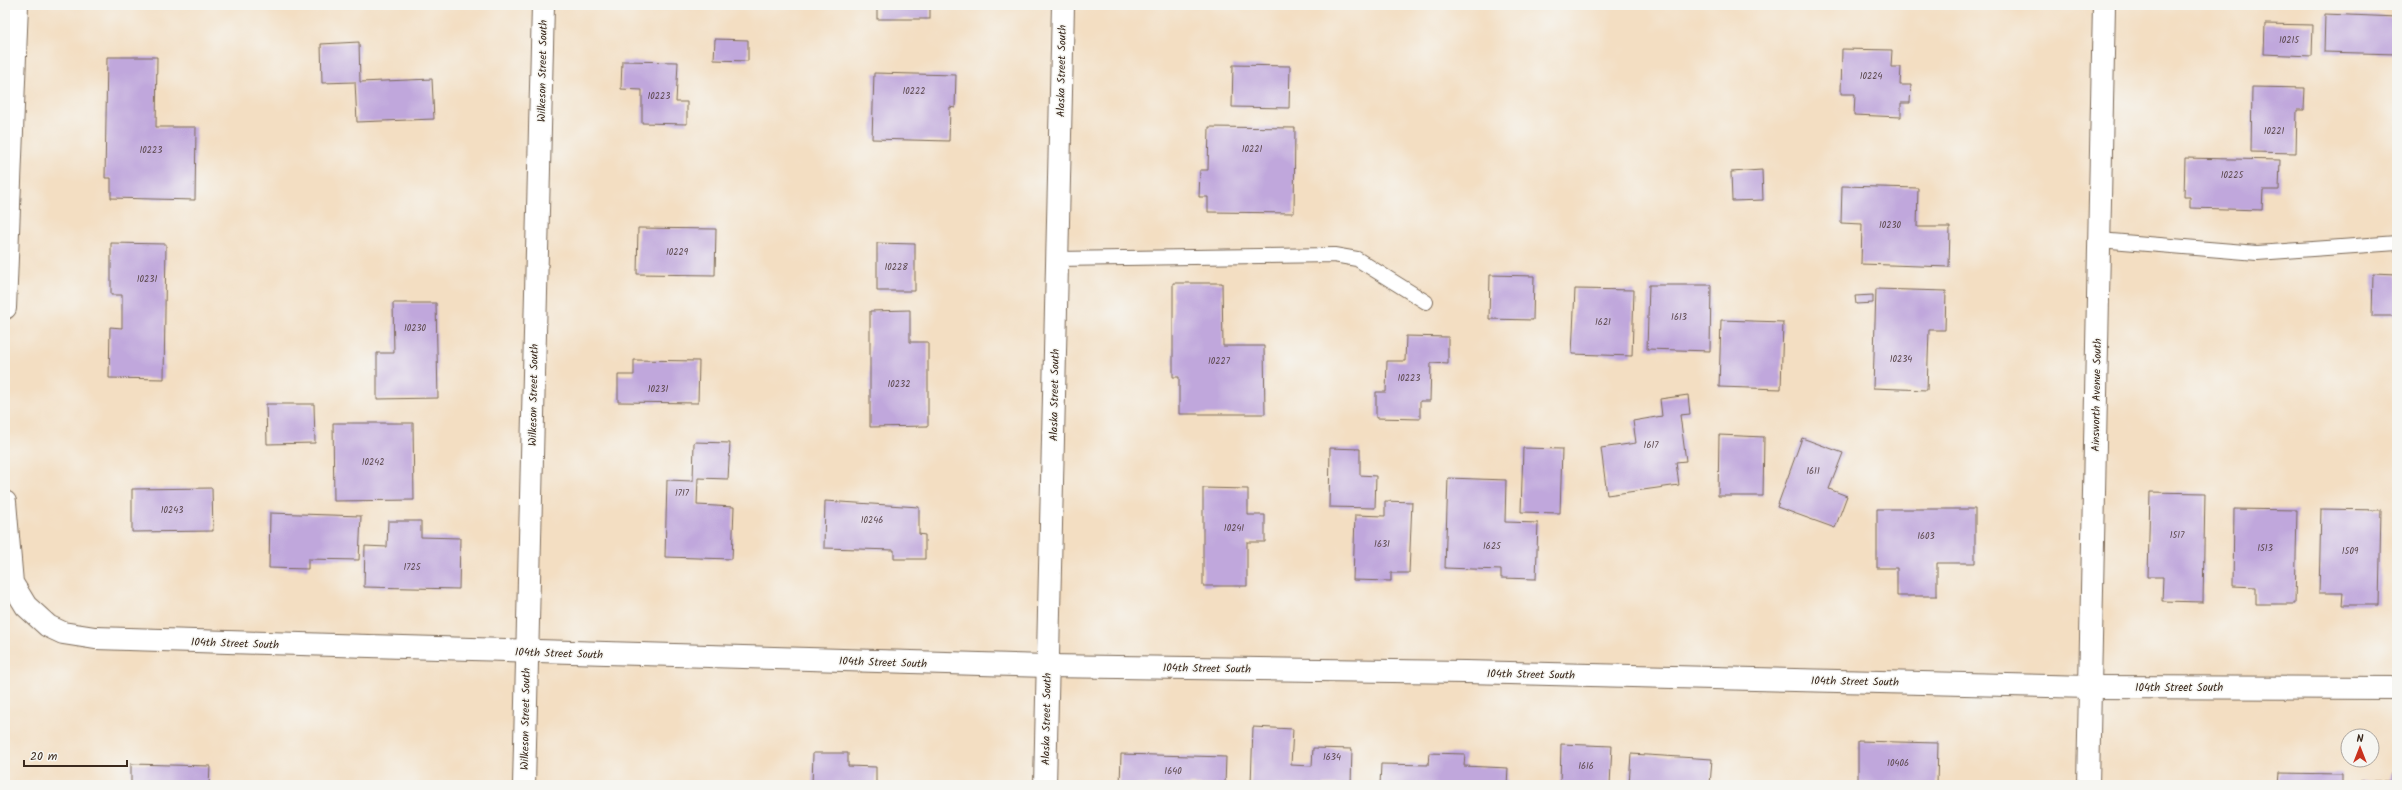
<svg xmlns="http://www.w3.org/2000/svg" width="2402" height="790" font-family="Kalam,sans-serif">
<rect width="100%" height="100%" fill="#f6f6f2"/>
<filter id="ink" filterUnits="userSpaceOnUse"><feTurbulence type="fractalNoise" baseFrequency=".025" numOctaves="2"/><feDisplacementMap in="SourceGraphic" scale="8" xChannelSelector="R" yChannelSelector="G"/><feConvolveMatrix kernelMatrix="1 2 1 2 8 2 1 2 1" color-interpolation-filters="sRGB"/></filter>
<filter id="wash" filterUnits="userSpaceOnUse"><feTurbulence type="fractalNoise" baseFrequency=".012" numOctaves="4" result="noise"/><feDisplacementMap in="SourceGraphic" scale="16" xChannelSelector="R" yChannelSelector="G"/><feGaussianBlur stdDeviation="0.9" result="paint"/><feColorMatrix in="noise" values="0 0 0 0 0 0 0 0 0 0 0 0 0 0 0 0 0 1.4 0 .05"/><feComposite in="paint" operator="in"/></filter>
<g filter="url(#wash)">
<rect width="100%" height="100%" fill="#f3dec2"/>
<g id="blocks">
<!-- building -->
<g fill="#c0a7dc">
<rect x="877" y="5" width="53" height="14"/>
<path d="M2325,14L2397,17V54L2324,52Z"/>
<path d="M2265,24L2313,25L2312,56L2264,54Z"/>
<path d="M715,39L748,40V61L714,60Z"/>
<path d="M359,42L360,82L432,79L434,119L357,122L355,82L322,83L321,44Z"/>
<path d="M1842,49L1892,50L1891,67H1901L1900,85H1911L1910,103H1901V117L1854,115L1855,94H1841Z"/>
<path d="M107,57H157L156,127H196L195,200L111,198V178H105Z"/>
<path d="M622,61L678,62L676,102H687V124L642,123V90L621,89Z"/>
<path d="M1233,65L1290,66L1289,108L1232,107Z"/>
<path d="M874,73L956,75L955,108L950,107L949,141L872,139Z"/>
<path d="M2252,87L2305,88L2304,110H2297L2296,153L2251,152Z"/>
<path d="M1209,127L1295,128L1294,213L1208,212V197H1199L1200,170H1208Z"/>
<path d="M2185,158L2280,160L2279,190H2263L2262,210L2190,208V197H2184Z"/>
<path d="M1762,170L1763,200L1732,201L1731,172Z"/>
<path d="M1842,186L1918,188L1917,227H1950L1949,267L1861,264L1862,224L1841,223Z"/>
<path d="M638,228L716,229L715,275L637,274Z"/>
<path d="M111,243L166,244L164,379L109,378L110,327L122,328V295H111Z"/>
<path d="M877,243L915,244V291H877Z"/>
<path d="M2373,274L2397,275V316H2372Z"/>
<path d="M1490,275L1534,276L1533,320L1489,319Z"/>
<path d="M1173,283H1222L1223,346H1264L1265,414H1179V377H1173Z"/>
<path d="M1649,285H1711L1710,351L1647,349Z"/>
<path d="M1575,289L1634,290L1632,356L1572,354Z"/>
<path d="M1876,289L1946,291L1945,330H1929L1927,390L1873,388Z"/>
<path d="M1873,295V303L1856,304L1855,296Z"/>
<path d="M393,303H436L438,398L377,399V353H394Z"/>
<path d="M910,310V342H928V426L870,427V311Z"/>
<path d="M1721,320L1783,322L1781,389L1719,387Z"/>
<path d="M1406,336L1448,337V364L1431,363L1430,401H1420V419L1376,418V392H1386L1387,361H1405Z"/>
<path d="M634,360L699,361L698,403L618,402V375H634Z"/>
<path d="M2396,387H2397V429H2394Z"/>
<path d="M1688,395L1690,414L1680,415L1686,461L1676,462L1679,485L1607,495L1601,448L1636,443L1633,421L1662,416L1660,399Z"/>
<path d="M266,404H314L315,443L267,444Z"/>
<path d="M333,423H413L414,500L334,501Z"/>
<path d="M1719,435L1764,437L1763,496H1718Z"/>
<path d="M1802,438L1843,453L1829,489L1847,496L1835,528L1777,507Z"/>
<path d="M694,442L730,443L728,479L698,478L697,505L734,507L732,559L665,557L667,480L693,481Z"/>
<path d="M1330,448L1360,449V475L1376,476L1375,508L1329,507Z"/>
<path d="M1523,448L1562,449L1560,513L1521,512Z"/>
<path d="M1448,478L1506,480L1505,522L1538,523L1536,579L1501,578V570L1445,568Z"/>
<path d="M212,488L213,531L132,532V489Z"/>
<path d="M1203,488L1248,489V515H1265V542H1247V586H1203Z"/>
<path d="M2150,492L2205,493L2203,602L2162,601L2163,577H2148Z"/>
<path d="M825,501L919,507V534L925,535V559H894V550L824,548Z"/>
<path d="M1385,501L1412,502L1409,573H1391V581L1353,580L1355,515L1385,516Z"/>
<path d="M1877,509H1975V563H1937V596H1897V568H1877Z"/>
<path d="M2234,509L2297,510L2295,604H2256V587L2233,586Z"/>
<path d="M2321,509L2381,510L2379,605H2342L2343,593H2319Z"/>
<path d="M270,513L361,516L359,560L308,559V569L269,568Z"/>
<path d="M388,521H421V537L460,538L459,589L364,587L365,546L387,547Z"/>
<path d="M1253,727L1293,729L1291,765L1312,766L1313,748L1352,749L1351,785H1251Z"/>
<path d="M1858,741L1938,743L1937,785L1858,783Z"/>
<path d="M1561,744L1612,746L1610,785H1560Z"/>
<path d="M813,753H848V766L876,767V785H812Z"/>
<path d="M1429,753L1465,754L1464,766L1508,768L1507,785H1380L1381,764L1428,765Z"/>
<path d="M1121,754L1226,757L1225,785H1120Z"/>
<path d="M1631,754L1712,759L1710,785H1629Z"/>
<path d="M131,764L210,766L209,785H131Z"/>
<path d="M2279,773L2342,774V785H2278Z"/>
<path d="M2391,773H2397V785H2361V781H2391Z"/>
</g>
</g>
</g>
<g filter="url(#ink)">
<use href="#blocks" fill-opacity="0" stroke="#7b6957" stroke-width="1"/>
<g fill="none" stroke-linecap="round" stroke-linejoin="round">
<!-- lane casing -->
<g stroke="#7b6957" stroke-width="16">
<g id="lane">
<path d="M2099,240L2257,253L2397,243"/>
<path d="M1057,259L1334,255L1357,259L1426,302"/>
</g>
</g>
<!-- street casing -->
<g stroke="#7b6957" stroke-width="24">
<g id="street">
<path d="M5,308L17,5"/>
<path d="M5,502L12,583L26,606L48,626L63,633L95,638L1047,666L1465,672L2090,687L2397,688"/>
<path d="M524,785L543,5"/>
<path d="M1045,785L1063,5"/>
</g>
</g>
<!-- secondary casing -->
<g stroke="#7b6957" stroke-width="24">
<path id="secondary" d="M2088,785L2104,5"/>
</g>
<!-- lane -->
<use href="#lane" stroke="#fff" stroke-width="14"/>
<!-- street -->
<use href="#street" stroke="#fff" stroke-width="22"/>
<!-- secondary -->
<use href="#secondary" stroke="#fff" stroke-width="22"/>
</g>
</g>
<g text-anchor="middle" stroke-width="3" stroke-linejoin="round" paint-order="stroke">
<!-- number labels -->
<g font-size="9" fill="#5c494e">
<text x="2289" y="43">10215</text>
<text x="1871" y="79">10224</text>
<text x="914" y="94">10222</text>
<text x="659" y="99">10223</text>
<text x="2274" y="134">10221</text>
<text x="1252" y="152">10221</text>
<text x="151" y="153">10223</text>
<text x="2232" y="178">10225</text>
<text x="1890" y="228">10230</text>
<text x="677" y="255">10229</text>
<text x="896" y="270">10228</text>
<text x="147" y="282">10231</text>
<text x="1679" y="320">1613</text>
<text x="1603" y="325">1621</text>
<text x="415" y="331">10230</text>
<text x="1901" y="362">10234</text>
<text x="1219" y="364">10227</text>
<text x="1409" y="381">10223</text>
<text x="899" y="387">10232</text>
<text x="658" y="392">10231</text>
<text x="1651" y="448">1617</text>
<text x="373" y="465">10242</text>
<text x="1813" y="474">1611</text>
<text x="682" y="496">1717</text>
<text x="172" y="513">10243</text>
<text x="872" y="523">10246</text>
<text x="1234" y="531">10241</text>
<text x="2177" y="538">1517</text>
<text x="1926" y="539">1603</text>
<text x="1382" y="547">1631</text>
<text x="1492" y="549">1625</text>
<text x="2265" y="551">1513</text>
<text x="2350" y="554">1509</text>
<text x="412" y="570">1725</text>
<text x="1332" y="760">1634</text>
<text x="1898" y="766">10406</text>
<text x="1586" y="769">1616</text>
<text x="1173" y="774">1640</text>
</g>
<!-- street labels -->
<g font-size="11" fill="#3b2a1e" stroke="#f6f6f2">
<text transform="translate(542 71) rotate(-89)" y="4">Wilkeson Street South</text>
<text transform="translate(1061 71) rotate(-89)" y="4">Alaska Street South</text>
<text transform="translate(533 395) rotate(-89)" y="4">Wilkeson Street South</text>
<text transform="translate(1054 395) rotate(-89)" y="4">Alaska Street South</text>
<text transform="translate(2096 395) rotate(-89)" y="4">Ainsworth Avenue South</text>
<text transform="translate(235 643) rotate(2)" y="4">104th Street South</text>
<text transform="translate(559 653) rotate(2)" y="4">104th Street South</text>
<text transform="translate(883 662) rotate(2)" y="4">104th Street South</text>
<text transform="translate(1207 668) rotate(1)" y="4">104th Street South</text>
<text transform="translate(1531 674) rotate(1)" y="4">104th Street South</text>
<text transform="translate(1855 681) rotate(1)" y="4">104th Street South</text>
<text x="2179" y="691">104th Street South</text>
<text transform="translate(525 719) rotate(-89)" y="4">Wilkeson Street South</text>
<text transform="translate(1046 719) rotate(-89)" y="4">Alaska Street South</text>
</g>
</g>
<!-- margin -->
<rect width="2402" height="790" fill="none" stroke="#f6f6f2" stroke-width="20"/>
<!-- north arrow -->
<g transform="translate(2360 748)"><circle r="19" fill="#f6f6f2" stroke="#aba49d"/>
<path d="M0-3L7 15L0 10L-7 15Z" fill="#c8321e"/>
<text y="-6" font-size="11" font-weight="bold" text-anchor="middle" fill="#3b2a1e">N</text>
</g>
<!-- scale -->
<path d="M24 760v6h103v-6" fill="none" stroke="#3b2a1e" stroke-width="2"/>
<text x="30" y="760" font-size="12" fill="#3b2a1e" stroke="#f6f6f2" stroke-width="3" paint-order="stroke">20 m</text>
</svg>
